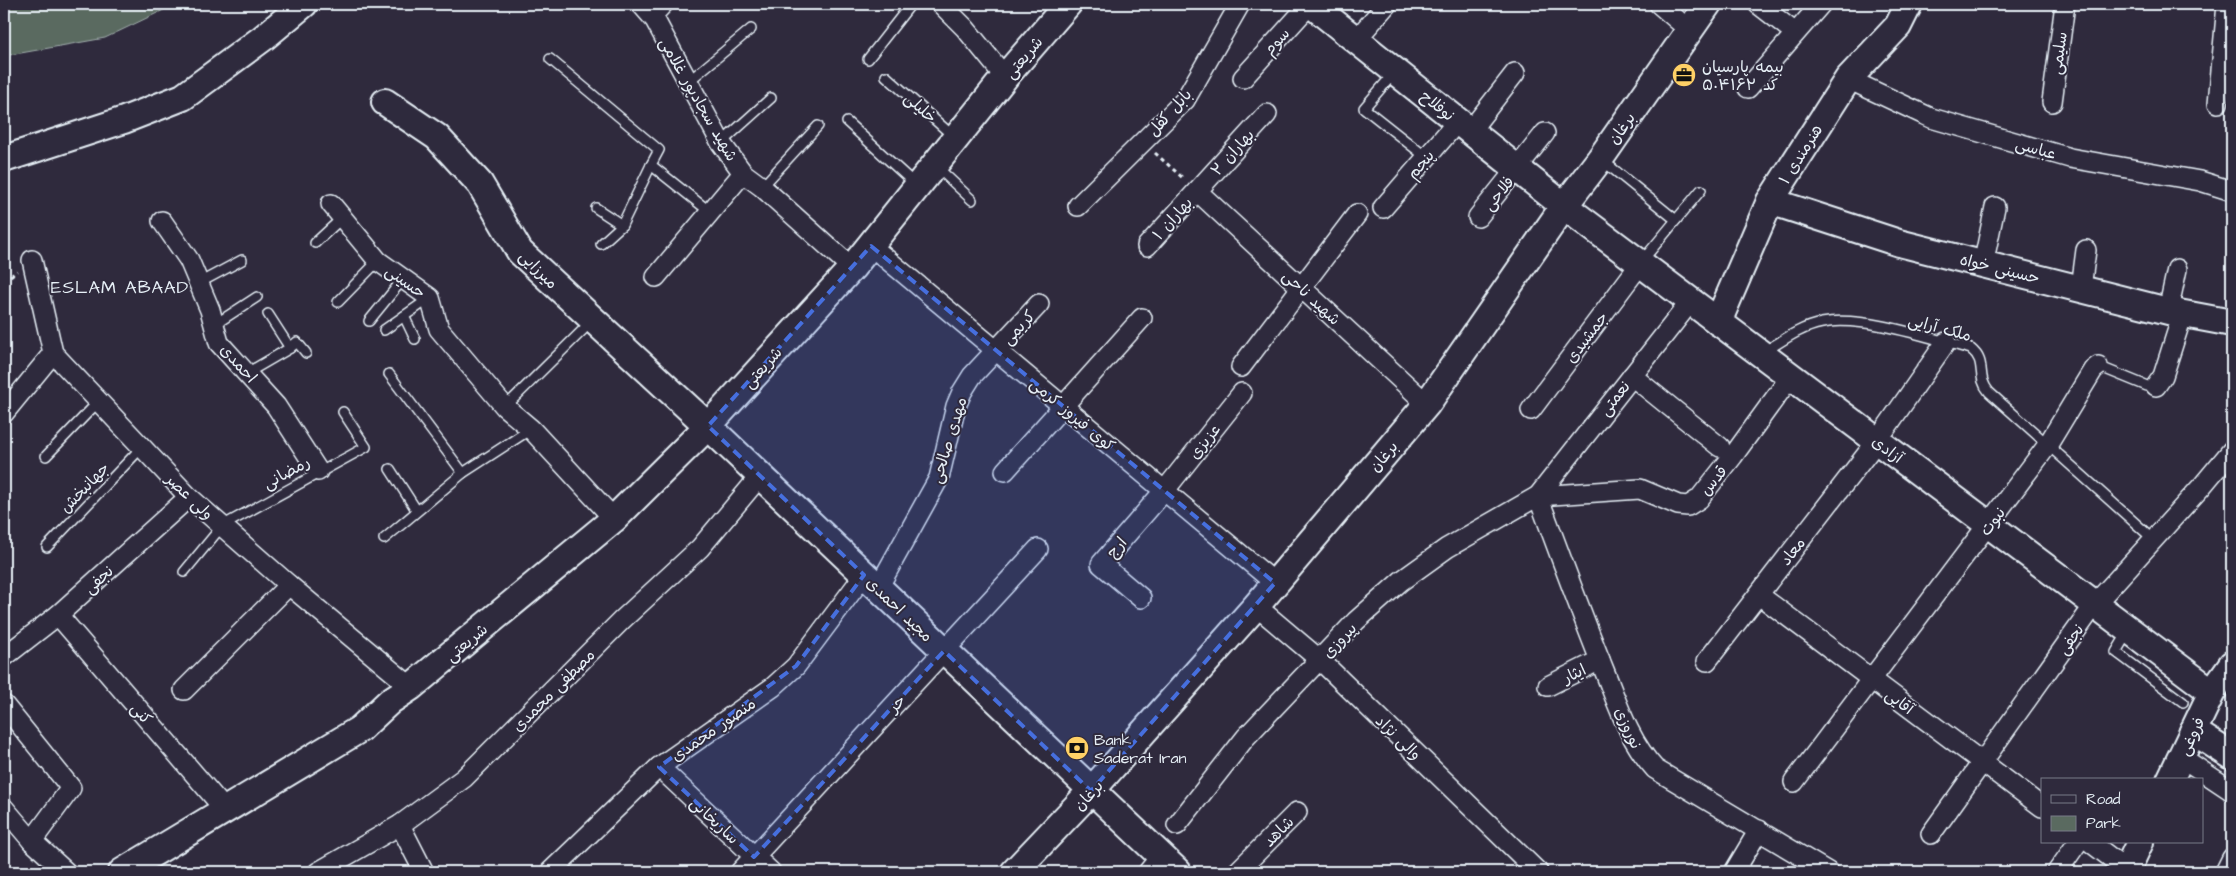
<svg xmlns="http://www.w3.org/2000/svg" width="2236" height="876" font-family="'Architects Daughter','Playpen Sans Arabic',sans-serif">
<rect width="100%" height="100%" fill="#2f2a3d"/>
<filter id="ink" filterUnits="userSpaceOnUse"><feTurbulence type="fractalNoise" baseFrequency=".02" numOctaves="2"/><feDisplacementMap in="SourceGraphic" scale="10" xChannelSelector="R" yChannelSelector="G"/><feConvolveMatrix kernelMatrix="1 2 1 2 8 2 1 2 1" color-interpolation-filters="sRGB"/></filter>
<g filter="url(#ink)">
<!-- green -->
<path fill="#5a6a60" stroke="#a1aeac" d="M4,4H176L105,38L4,56Z"/>
<g fill="none" stroke-linecap="round" stroke-linejoin="round">
<!-- lane casing -->
<g stroke="#e8f1f8" stroke-width="12">
<g id="lane">
<path d="M655,20L670,4"/>
<path d="M550,59L659,150L651,165L710,212"/>
<path d="M868,59L911,4"/>
<path d="M1394,73L1364,108L1426,157"/>
<path d="M886,76L954,137"/>
<path d="M689,81L751,29"/>
<path d="M847,122L916,185"/>
<path d="M721,143L771,98"/>
<path d="M1602,160L1676,220"/>
<path d="M937,167L972,200"/>
<path d="M762,187L818,126"/>
<path d="M596,208L622,225"/>
<path d="M315,243L342,218"/>
<path d="M601,244L622,225L651,165"/>
<path d="M1642,261L1701,190"/>
<path d="M199,283L242,260"/>
<path d="M338,302L378,261"/>
<path d="M268,314L290,348L297,342L306,353"/>
<path d="M404,316L415,339"/>
<path d="M369,321L404,278"/>
<path d="M214,325L257,297"/>
<path d="M384,330L430,298"/>
<path d="M1764,352C1782,341 1800,327 1822,323C1863,315 1930,338 1971,349C1988,363 1975,375 1989,392L2153,539"/>
<path d="M2098,366L2147,386H2156"/>
<path d="M247,373L290,348"/>
<path d="M389,374L463,473"/>
<path d="M505,407L592,321"/>
<path d="M46,456L99,401"/>
<path d="M390,469L417,511"/>
<path d="M384,539L463,473L531,429"/>
<path d="M47,547L142,447"/>
<path d="M184,572L222,526L366,447L343,412"/>
<path d="M2128,632L2116,652L2183,702"/>
</g>
</g>
<!-- street casing -->
<g stroke="#e8f1f8" stroke-width="22">
<g id="street">
<path d="M641,4L655,20L721,143L743,173L762,187L852,268"/>
<path d="M941,4L965,28L1005,77"/>
<path d="M1659,4L1689,30"/>
<path d="M1758,4L1794,32"/>
<path d="M1356,40L1387,4"/>
<path d="M1243,78L1310,4"/>
<path d="M1848,79L1931,118L2070,158L2200,181L2232,191"/>
<path d="M1748,88L1821,4"/>
<path d="M2052,102L2065,4"/>
<path d="M2218,103L2227,4"/>
<path d="M1470,131L1515,73"/>
<path d="M1197,191L1427,404"/>
<path d="M331,204L378,261L430,298L439,329L505,407L531,429L614,519"/>
<path d="M1078,206L1185,100L1240,4"/>
<path d="M1383,208L1458,121"/>
<path d="M1478,217L1545,133"/>
<path d="M162,221L189,260L210,310L219,343L276,406L318,471"/>
<path d="M871,246L1275,583"/>
<path d="M1147,246L1267,114"/>
<path d="M32,260L53,353L189,497L289,585L411,687"/>
<path d="M1983,265L1995,207"/>
<path d="M656,277L743,173"/>
<path d="M2081,288L2086,250"/>
<path d="M2168,311L2177,269"/>
<path d="M1241,367L1357,214"/>
<path d="M1632,376L1720,447"/>
<path d="M2156,386L2163,376L2183,313"/>
<path d="M1531,410L1641,263"/>
<path d="M4,413L53,353"/>
<path d="M1005,471L1142,318"/>
<path d="M1538,496C1560,555 1582,616 1606,675C1619,708 1630,742 1655,769L1828,872"/>
<path d="M1538,496L1640,489L1678,505L1688,506L1699,499L1733,456L1791,376"/>
<path d="M878,588L939,478L956,406L962,392L972,376L1039,304"/>
<path d="M1759,595L2042,807"/>
<path d="M1141,598L1101,564L1165,490L1242,393"/>
<path d="M1256,606L1320,660L1538,872"/>
<path d="M58,615L226,811"/>
<path d="M4,657L58,615L189,497"/>
<path d="M1707,661L1877,441L1946,342"/>
<path d="M1548,686L1600,660"/>
<path d="M184,690L289,585"/>
<path d="M4,705L71,788L32,841"/>
<path d="M2181,757L2232,791"/>
<path d="M659,767L771,872"/>
<path d="M1794,782L2047,446L2093,370L2098,366"/>
<path d="M4,808L32,841L66,872"/>
<path d="M400,825L424,872"/>
<path d="M1177,825L1246,737L1356,621L1401,581L1447,548L1538,496L1691,301"/>
<path d="M1931,834L2095,604L2202,486L2232,450"/>
<path d="M2090,842L2127,870"/>
<path d="M318,872L400,825L464,778L622,620L700,548L760,476"/>
<path d="M550,872L659,767L773,687L796,666L864,575"/>
<path d="M740,872L1038,549"/>
<path d="M1148,872L1161,856"/>
<path d="M1237,872L1297,812"/>
<path d="M1734,872L1759,830"/>
<path d="M2057,872L2078,842"/>
<path d="M2225,872L2232,858"/>
</g>
</g>
<!-- secondary casing -->
<g stroke="#e8f1f8" stroke-width="30">
<g id="secondary">
<path d="M1311,4L1564,206L2212,692"/>
<path d="M385,102L437,137L480,184L520,252L708,426L1178,872"/>
<path d="M4,159L124,120L183,97L263,38L304,4"/>
<path d="M1770,201L1899,243L2168,311L2232,323"/>
<path d="M1718,322L1770,201L1848,79L1898,26L1909,4"/>
<path d="M2193,731L2232,756"/>
<path d="M2170,780L2212,692L2232,664"/>
<path d="M122,872L360,729L390,701L411,687L614,519L708,426L852,268L1005,77L1068,4"/>
<path d="M1014,872L1091,791L1256,606L1427,404L1564,206L1600,159L1708,4"/>
<path d="M2126,872L2140,842"/>
</g>
</g>
<!-- path -->
<g stroke="#e8f1f8" stroke-width="3" stroke-dasharray="4 4" stroke-linecap="butt">
<path d="M1155,153L1184,179"/>
<path d="M4,281L17,271"/>
</g>
<!-- lane -->
<use href="#lane" stroke="#2f2a3d" stroke-width="9"/>
<!-- street -->
<use href="#street" stroke="#2f2a3d" stroke-width="19"/>
<!-- secondary -->
<use href="#secondary" stroke="#2f2a3d" stroke-width="26"/>
</g>
</g>
<!-- marked area -->
<path fill="#466fde" fill-opacity="0.2" stroke="#466fde" stroke-width="4" stroke-dasharray="10 6" stroke-linejoin="round" d="M871,246L1275,583L1091,791L944,651L754,857L659,767L796,666L864,575L708,426Z"/>
<!-- icons -->
<defs>
<g id="office-disc" transform="scale(1.25)"><circle r="9.5" fill="#ffd166" stroke="#2f2a3d"/><path d="M-6-3h4V-5.5h4V-3h4V5H-6ZM-1-4.5V-3h2v-1.5ZM-6 0V1H6V0Z" fill="#111"/></g>
<g id="bank-disc" transform="scale(1.25)"><circle r="9.5" fill="#ffd166" stroke="#2f2a3d"/><path d="M-6-4H6V4H-6ZM0-2.3a2.3 2.3 0 1 0 0 4.6a2.3 2.3 0 1 0 0-4.6Z" fill="#111"/></g>
</defs>
<g fill-rule="evenodd">
<use href="#office-disc" x="1684" y="75"/>
<use href="#bank-disc" x="1077" y="748"/>
</g>
<g text-anchor="middle" stroke-width="4" stroke-linejoin="round" paint-order="stroke">
<!-- street labels -->
<g font-size="16" fill="#e8f1f8" stroke="#2f2a3d">
<text transform="translate(1276 41) rotate(-48)" y="6">سوم</text>
<text transform="translate(2058 53) rotate(-82)" y="6">سلیمی</text>
<text transform="translate(1023 57) rotate(-50)" y="6">شریعتی</text>
<text transform="translate(699 99) rotate(60)" y="6">شهید سجادپور غلامی</text>
<text transform="translate(1438 105) rotate(39)" y="6">نوفلاح</text>
<text transform="translate(921 107) rotate(42)" y="6">خلیلی</text>
<text transform="translate(1169 112) rotate(-48)" y="6">بابل کفل</text>
<text transform="translate(1621 128) rotate(-55)" y="6">برغان</text>
<text transform="translate(2036 148) rotate(16)" y="6">عباسی</text>
<text transform="translate(1232 152) rotate(-48)" y="6">بهاران ۲</text>
<text transform="translate(1800 154) rotate(-58)" y="6">هنرمندی ۱</text>
<text transform="translate(1420 164) rotate(-49)" y="6">پنجم</text>
<text transform="translate(1498 193) rotate(-51)" y="6">فلاحی</text>
<text transform="translate(1172 218) rotate(-48)" y="6">بهاران ۱</text>
<text transform="translate(2000 268) rotate(14)" y="6">حسینی خواه</text>
<text transform="translate(539 269) rotate(45)" y="6">میرزایی</text>
<text transform="translate(406 281) rotate(36)" y="6">حسینی</text>
<text transform="translate(1312 297) rotate(43)" y="6">شهید ناحی</text>
<text transform="translate(1018 327) rotate(-47)" y="6">کریمی</text>
<text transform="translate(1940 327) rotate(15)" y="6">ملک آرایی</text>
<text transform="translate(1586 337) rotate(-53)" y="6">جمشیدی</text>
<text transform="translate(239 363) rotate(48)" y="6">احمدی</text>
<text transform="translate(762 367) rotate(-48)" y="6">شریعتی</text>
<text transform="translate(1614 398) rotate(-52)" y="6">نعمتی</text>
<text transform="translate(1073 414) rotate(40)" y="6">کوی فیروز کرمی</text>
<text transform="translate(948 440) rotate(-73)" y="6">مهدی صالحی</text>
<text transform="translate(1204 441) rotate(-51)" y="6">عزیزی</text>
<text transform="translate(1888 449) rotate(37)" y="6">آزادی</text>
<text transform="translate(1383 456) rotate(-50)" y="6">برغان</text>
<text transform="translate(286 472) rotate(-29)" y="6">رمضانی</text>
<text transform="translate(1713 480) rotate(-51)" y="6">قدس</text>
<text transform="translate(84 487) rotate(-46)" y="6">جهانبخش</text>
<text transform="translate(190 496) rotate(44)" y="6">ولی عصر</text>
<text transform="translate(1992 521) rotate(-53)" y="6">نبوت</text>
<text transform="translate(1116 547) rotate(-49)" y="6">ارج</text>
<text transform="translate(1792 551) rotate(-52)" y="6">معاد</text>
<text transform="translate(98 579) rotate(-42)" y="6">نجفی</text>
<text transform="translate(900 609) rotate(44)" y="6">مجید احمدی</text>
<text transform="translate(2070 639) rotate(-55)" y="6">نجفی</text>
<text transform="translate(1339 640) rotate(-47)" y="6">پیروزی</text>
<text transform="translate(466 642) rotate(-40)" y="6">شریعتی</text>
<text transform="translate(1574 673) rotate(-26)" y="6">ایثار</text>
<text transform="translate(553 690) rotate(-45)" y="6">مصطفی محمدی</text>
<text transform="translate(1900 701) rotate(37)" y="6">آقایی</text>
<text transform="translate(896 703) rotate(-47)" y="6">حر</text>
<text transform="translate(142 713) rotate(49)" y="6">کنی</text>
<text transform="translate(1629 728) rotate(65)" y="6">نوروزی</text>
<text transform="translate(713 729) rotate(-35)" y="6">منصور محمدی</text>
<text transform="translate(2191 736) rotate(-64)" y="6">فروغی</text>
<text transform="translate(1399 737) rotate(44)" y="6">والی نژاد</text>
<text transform="translate(1088 795) rotate(-47)" y="6">برغان</text>
<text transform="translate(715 820) rotate(43)" y="6">ساریخانی</text>
<text transform="translate(1278 831) rotate(-45)" y="6">شاهد</text>
</g>
<!-- poi labels -->
<g font-size="16" fill="#e8f1f8" stroke="#2f2a3d" text-anchor="start">
<text x="1702" y="72">بیمه پارسیان<tspan x="1702" dy="18">کد ۵۰۴۱۶۲</tspan></text>
<text x="1094" y="745">Bank<tspan x="1094" dy="18">Saderat Iran</tspan></text>
</g>
<!-- neighbourhood labels -->
<g font-size="18" letter-spacing="1" fill="#e8f1f8" stroke="#2f2a3d">
<text x="120" y="293">ESLAM ABAAD</text>
</g>
</g>
<!-- margin -->
<rect width="2236" height="876" fill="none" stroke="#2f2a3d" stroke-width="20"/>
<rect x="10" y="10" width="2216" height="856" fill="none" stroke="#e8f1f8" stroke-width="2" filter="url(#ink)"/>
<!-- legend -->
<rect x="2041" y="778" width="162" height="65" fill="#2f2a3d" stroke="#797a88"/>
<rect x="2051" y="795" width="25" height="8" fill="#2f2a3d" stroke="#797a88"/>
<text x="2086" y="804" font-size="15" fill="#e8f1f8">Road</text>
<rect x="2051" y="816" width="25" height="15" fill="#5a6a60" stroke="#797a88"/>
<text x="2086" y="828" font-size="15" fill="#e8f1f8">Park</text>
</svg>
